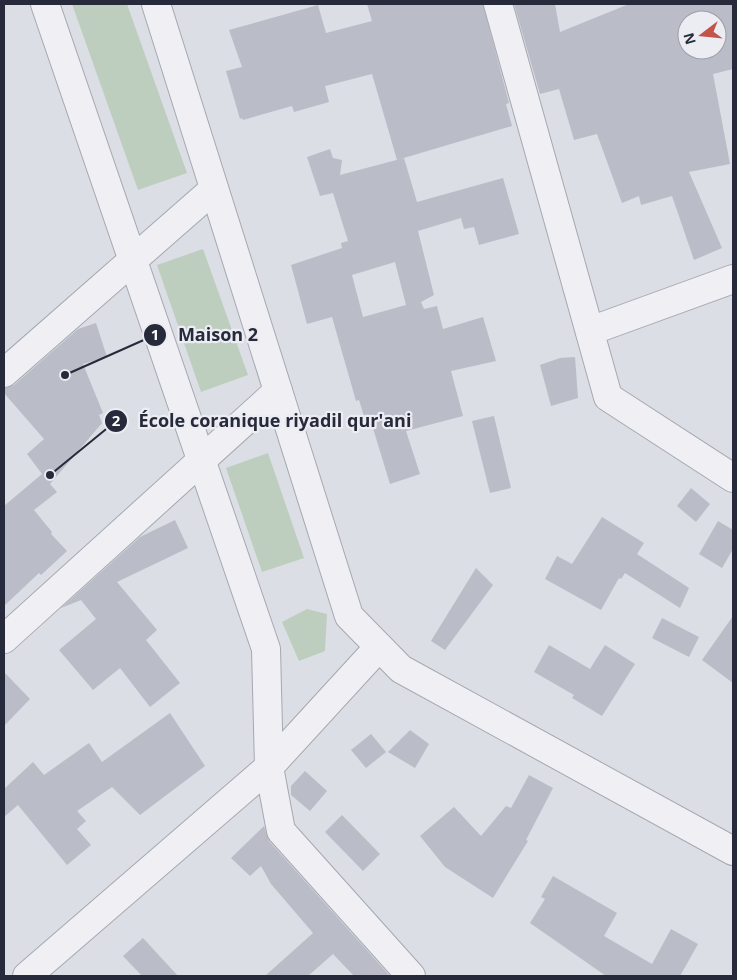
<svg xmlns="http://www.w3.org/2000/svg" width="737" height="980" font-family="'Open Sans',sans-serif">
<rect width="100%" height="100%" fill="#dcdee5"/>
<!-- green -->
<g fill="#becebe">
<path d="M72,4H127L187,173L138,190Z"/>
<path d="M203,249L248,375L201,392L157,265Z"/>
<path d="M268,453L304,558L262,572L226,468Z"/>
<path d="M307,609L327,614L325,651L299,661L282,622Z"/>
</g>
<!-- building -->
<g fill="#babcc7" fill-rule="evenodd">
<path d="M367,4H483L509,103L506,104L512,126L397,160L372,74L325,86L329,102L294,112L292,106L243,120L242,118L240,119L226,71L242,67L229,30L318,5L326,33L372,21Z"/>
<path d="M514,4H555L560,32L629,4H733V69L713,74L730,164L689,172L722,248L694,260L672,196L641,205L639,196L622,203L597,134L574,140L559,89L540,94ZM687,20H717V50H687Z"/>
<path d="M330,149L333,158L342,160L340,175L404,158L417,202L503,178L519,234L479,245L474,227L464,229L461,218L418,231L434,295L421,302L424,309L437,306L443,329L483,317L496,361L451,371L463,416L406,431L420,474L390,484L372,425L367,426L359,400L356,401L332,317L307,324L291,265L342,248L341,243L348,241L333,193L320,196L307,157ZM395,262L406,305L363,317L352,275Z"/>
<path d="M96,323L107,357L83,364L103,413L99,415L102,423L50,484L57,492L34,510L52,532L51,534L67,551L41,575L39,573L4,606V506L42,474L27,454L44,439L4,393V388L14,385L78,329Z"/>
<path d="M575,357L578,398L551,406L540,365L560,358Z"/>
<path d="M494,416L511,488L490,493L472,421Z"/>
<path d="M691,488L710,504L696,522L677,506Z"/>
<path d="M602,517L644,543L637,554L689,588L680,608L625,573L621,579L619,578L601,610L545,579L557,556L572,564Z"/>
<path d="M175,520L188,548L117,582L157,630L146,640L180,683L150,707L120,668L93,690L59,650L96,619L81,600L61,608L140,537Z"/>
<path d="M718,521L733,530V549L722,568L699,554Z"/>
<path d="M476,568L493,585L445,650L431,641Z"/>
<path d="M733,616V683L702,660Z"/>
<path d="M662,618L699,637L689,657L652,638Z"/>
<path d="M549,645L590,669L605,645L635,664L602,716L572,698L574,695L534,672Z"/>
<path d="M4,672L30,699L4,726Z"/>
<path d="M170,713L205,766L140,815L112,787L77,811L86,821L77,829L91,845L67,865L18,805L4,817V789L33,762L44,775L89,743L102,762Z"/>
<path d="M410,730L429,744L415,768L388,752Z"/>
<path d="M371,734L386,752L366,768L351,750Z"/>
<path d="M305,771L327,791L310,811L291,795V786Z"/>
<path d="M529,775L553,788L526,840L528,841L493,898L445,867L420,836L454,807L481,836L506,806L511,808Z"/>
<path d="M342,815L380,854L363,871L325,832Z"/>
<path d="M264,826L269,841L390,976H354L333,954L308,976H265L313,933L271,884L261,866L250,876L231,858Z"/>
<path d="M553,876L617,913L604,936L652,964L671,929L698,944L680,976H606L530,923L545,899L541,897Z"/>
<path d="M143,938L178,976H142L123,956Z"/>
</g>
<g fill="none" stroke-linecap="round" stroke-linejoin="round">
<!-- minor casing -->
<g stroke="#a6a8b2" stroke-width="30">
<g id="minor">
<path d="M45,4L266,649L269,767L281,831L411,976"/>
<path d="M156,4L349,616L401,669L733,851"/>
<path d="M498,4L608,397L733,478"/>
<path d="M590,331L733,279"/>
<path d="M4,373L214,189"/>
<path d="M4,639L278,391"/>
<path d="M27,976L269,767L379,647"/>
</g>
</g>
<!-- minor -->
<use href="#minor" stroke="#efeff4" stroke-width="28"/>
</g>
<!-- callouts -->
<path fill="none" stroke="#272a3a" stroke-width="2" d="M65 375L155 335M50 475L116 421"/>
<g fill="#272a3a" stroke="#ebedf3" stroke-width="2">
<circle cx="65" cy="375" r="5"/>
<circle cx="50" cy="475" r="5"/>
<circle cx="155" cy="335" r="12"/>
<circle cx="116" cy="421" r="12"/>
</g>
<g font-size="15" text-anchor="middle" font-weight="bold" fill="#fff">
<text x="155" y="340">1</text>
<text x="116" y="426">2</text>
</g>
<g font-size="18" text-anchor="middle" font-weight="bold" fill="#272a3a" stroke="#ebedf3" stroke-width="4.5" stroke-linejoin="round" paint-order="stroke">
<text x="218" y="341">Maison 2</text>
<text x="275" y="427">École coranique riyadil qur'ani</text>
</g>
<!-- border -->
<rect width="737" height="980" fill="none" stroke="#272a3a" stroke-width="10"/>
<!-- north arrow -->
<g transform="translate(702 35) rotate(254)"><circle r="24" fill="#ebedf3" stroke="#9d9fa9"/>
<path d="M0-4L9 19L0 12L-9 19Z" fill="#c25449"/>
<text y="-8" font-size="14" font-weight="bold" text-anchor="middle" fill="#272a3a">N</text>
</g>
</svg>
